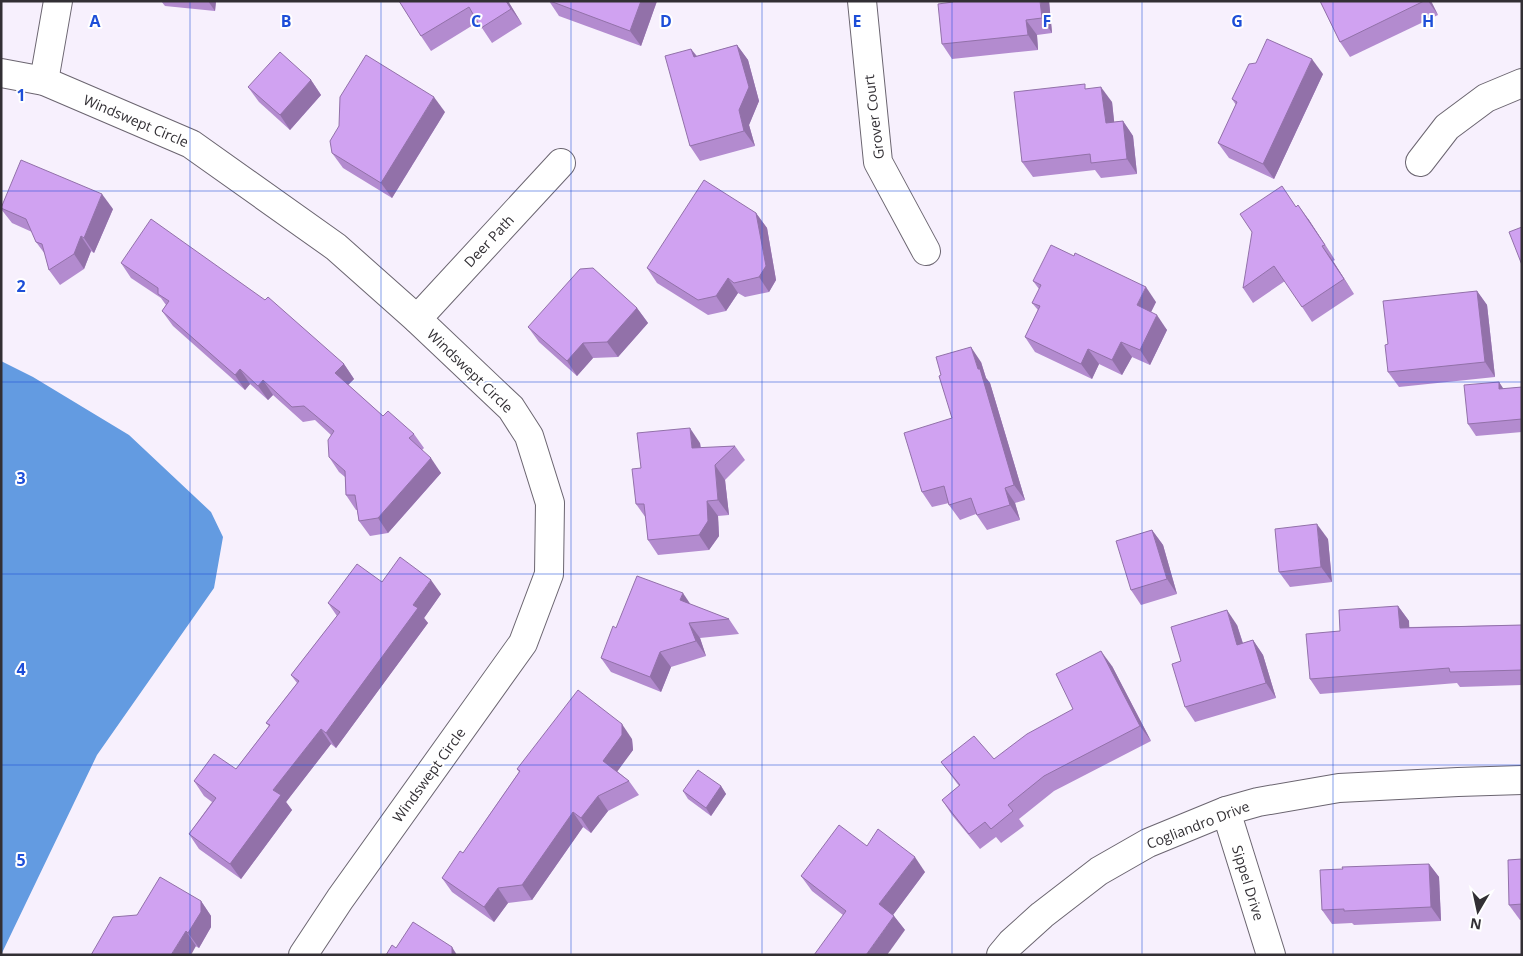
<svg xmlns="http://www.w3.org/2000/svg" width="1523" height="956" font-family="'Open Sans',sans-serif">
<rect width="100%" height="100%" fill="#f7f0fd"/>
<!-- water -->
<path fill="#639be1" d="M1,361L33,377L129,435L211,512L223,537L214,588L97,755L1,955Z"/>
<g fill="none" stroke-linecap="round" stroke-linejoin="round">
<!-- minor casing -->
<g stroke="#6b6570" stroke-width="30">
<g id="minor">
<path d="M862,1L878,162L926,251"/>
<path d="M1,73L44,81L191,144L336,247L417,319L511,408L529,436L550,503L549,574L523,643L340,899L303,955"/>
<path d="M44,81L58,1"/>
<path d="M1420,162L1447,127L1486,98L1522,83"/>
<path d="M417,319L561,163"/>
<path d="M1226,811L1271,955"/>
<path d="M1001,955L1011,943L1042,915L1099,871L1148,843L1226,811L1258,802L1339,788L1458,782L1522,780"/>
</g>
</g>
<!-- minor -->
<use href="#minor" stroke="#fff" stroke-width="28"/>
</g>
<!-- wall -->
<g fill="#b38bcf">
<path d="M161,1H216L215,11L165,6Z"/>
<path d="M399,1H508L522,24L492,43L478,22L431,51L421,36Z"/>
<path d="M549,1H657L641,46L559,16Z"/>
<path d="M1049,1L1052,33L1037,35L1038,50L952,59L942,44Z"/>
<path d="M1320,1H1431L1438,15L1350,57L1340,42Z"/>
<path d="M737,45L748,60L759,101L749,125L755,146L700,161L690,146L691,49L697,56Z"/>
<path d="M1323,74L1274,179L1229,158L1218,143L1236,105L1232,99Z"/>
<path d="M311,80L321,95L290,130L259,102L248,87Z"/>
<path d="M1088,89L1112,102L1114,122L1123,121L1133,136L1137,174L1101,178L1095,170L1033,177L1022,162Z"/>
<path d="M445,112L392,198L343,168L332,153Z"/>
<path d="M1296,206L1309,220L1335,260L1333,261L1354,294L1312,322L1285,281L1253,303L1243,288Z"/>
<path d="M1,209H113L94,253L91,251L84,269L60,285L49,270L45,254L36,242L32,232L12,223Z"/>
<path d="M756,213L767,228L776,280L769,292L745,297L738,293L726,311L708,315L657,283L647,268Z"/>
<path d="M121,263L344,364L354,379L348,385L383,416L414,434L424,448L422,450L441,473L388,533L370,536L359,521L357,510H356L346,495L345,477L339,472L329,457L331,435L315,420L303,422L273,395L268,400L250,384L245,390L173,326L162,311L166,305L161,298L131,278Z"/>
<path d="M1033,281L1156,302L1151,312L1167,330L1150,365L1132,357L1122,375L1099,364L1092,379L1035,352L1025,337L1038,310L1032,303L1039,289Z"/>
<path d="M1477,291L1487,305L1495,377L1399,387L1388,372V344Z"/>
<path d="M637,308L648,323L618,357L593,358L577,376L539,342L528,327Z"/>
<path d="M981,362L986,378L990,383L1025,500L1015,503L1020,520L987,530L976,514L960,520L949,505V503L932,507L922,492L952,418Z"/>
<path d="M1499,382L1503,389L1522,387V432L1476,436L1468,424Z"/>
<path d="M700,443L701,448L735,446L745,460L725,480L729,515L718,516L719,536L709,550L658,555L648,540L646,518L636,504L641,468Z"/>
<path d="M1152,530L1163,545L1177,594L1141,605L1131,590Z"/>
<path d="M1328,539L1332,582L1290,587L1279,572Z"/>
<path d="M382,582L441,594L424,618L428,623L336,748L331,744L286,802L292,810L241,879L199,849L189,834L212,802L204,796L194,781L236,769L269,726L266,723L297,683L291,675L337,616L328,603Z"/>
<path d="M691,605L729,619L739,634L700,638L706,656L671,667L661,692L611,672L601,658Z"/>
<path d="M1398,606L1409,621V627L1522,625V685L1460,687L1457,683L1320,694L1310,679L1340,631Z"/>
<path d="M1237,625L1243,643L1253,640L1263,655L1276,698L1195,722L1185,707L1181,661Z"/>
<path d="M1112,666L1151,741L1054,791L1019,819L1024,826L1001,843L996,837L980,849L952,815L942,800L959,786L941,762L994,759L1073,709Z"/>
<path d="M632,739L633,750L617,771L629,781L639,795L608,811L591,833L583,827L532,900L508,903L494,922L452,892L442,878L463,853L519,772L517,769Z"/>
<path d="M721,786L726,794L711,816L688,799L683,791Z"/>
<path d="M867,846L925,872L893,915L905,930L843,915L812,891L801,876Z"/>
<path d="M1522,859V920H1520L1509,905Z"/>
<path d="M1429,864L1439,877L1441,921L1354,925L1352,923L1332,924L1322,910Z"/>
<path d="M201,901L211,916V927L199,948L137,915Z"/>
</g>
<!-- shaded-wall -->
<g fill="#9271a9">
<path d="M208,1H216L215,11Z"/>
<path d="M506,1H508L522,24L511,9Z"/>
<path d="M641,1H657L641,46L630,31Z"/>
<path d="M1040,1H1049L1052,33L1042,18Z"/>
<path d="M1428,1H1431L1438,15Z"/>
<path d="M1026,20L1037,35L1038,50L1028,35Z"/>
<path d="M737,45L748,60L759,101L749,125L755,146L744,131L739,110Z"/>
<path d="M691,49L702,64L694,57Z"/>
<path d="M1312,59L1323,74L1274,179L1263,164Z"/>
<path d="M311,80L321,95L290,130L280,115Z"/>
<path d="M1101,87L1112,102L1116,138L1106,123Z"/>
<path d="M434,97L445,112L392,198L381,183Z"/>
<path d="M1123,121L1133,136L1137,174L1127,159Z"/>
<path d="M102,194L113,209L94,253L84,238Z"/>
<path d="M1298,205L1309,220L1335,260L1325,245Z"/>
<path d="M756,213L767,228L776,280L769,292L759,277Z"/>
<path d="M81,236L91,251L84,269L74,254Z"/>
<path d="M1322,246L1333,261L1354,294Z"/>
<path d="M728,278L738,293L726,311L716,296Z"/>
<path d="M1146,287L1156,302L1147,320L1137,305Z"/>
<path d="M1477,291L1487,305L1495,377L1485,362Z"/>
<path d="M637,308L648,323L618,357L607,342Z"/>
<path d="M1157,315L1167,330L1150,365L1140,350Z"/>
<path d="M1121,342L1132,357L1122,375L1112,360Z"/>
<path d="M583,343L593,358L577,376L567,361Z"/>
<path d="M971,347L981,362L986,378L990,383L1025,500L1014,485Z"/>
<path d="M1088,349L1099,364L1092,379L1081,364Z"/>
<path d="M344,364L354,379L345,388L335,373Z"/>
<path d="M240,369L250,384L245,390L235,375Z"/>
<path d="M263,380L273,395L268,400L258,386Z"/>
<path d="M1499,382L1507,394L1499,389Z"/>
<path d="M690,428L700,443L702,463L692,448Z"/>
<path d="M431,458L441,473L388,533L378,518Z"/>
<path d="M715,465L725,480L729,515L718,500Z"/>
<path d="M1005,488L1015,503L1020,520L1010,505Z"/>
<path d="M707,501L718,516L719,536L709,550L699,535Z"/>
<path d="M1317,524L1328,539L1332,582L1321,567Z"/>
<path d="M1152,530L1163,545L1177,594L1167,579Z"/>
<path d="M431,580L441,594L424,618L428,623L336,748L326,733L413,605Z"/>
<path d="M683,593L693,608L680,600Z"/>
<path d="M1398,606L1409,621L1410,642L1400,628Z"/>
<path d="M1227,610L1237,625L1248,660L1237,645Z"/>
<path d="M689,623L700,638L706,656L696,641Z"/>
<path d="M1253,640L1263,655L1276,698L1266,683Z"/>
<path d="M1101,651L1112,666L1151,741L1140,726Z"/>
<path d="M660,652L671,667L661,692L650,677Z"/>
<path d="M622,724L632,739L633,750L614,776L603,761Z"/>
<path d="M321,729L331,744L286,802L292,810L241,879L230,864L273,790Z"/>
<path d="M721,786L726,794L711,816L706,808Z"/>
<path d="M598,796L608,811L591,833L581,818Z"/>
<path d="M573,812L583,827L532,900L522,885Z"/>
<path d="M915,857L925,872L890,919L879,904Z"/>
<path d="M1429,864L1439,877L1441,921L1431,907Z"/>
<path d="M498,888L508,903L494,922L484,907Z"/>
<path d="M201,901L211,916V927L199,948L188,933Z"/>
<path d="M894,916L905,930L887,955H866Z"/>
<path d="M186,931L196,946L191,955H171Z"/>
<path d="M452,947L457,955H452Z"/>
</g>
<!-- building -->
<g fill="#d0a2f1" stroke="#9271a9">
<path d="M399,1H506L511,9L481,28L469,7L421,36Z"/>
<path d="M550,1H641L630,31Z"/>
<path d="M953,1H1040L1042,18L1026,20L1028,35L942,44L938,4L953,2Z"/>
<path d="M1320,1H1424L1340,42Z"/>
<path d="M1267,39L1312,59L1263,164L1218,143L1237,102L1232,99L1249,64L1256,63Z"/>
<path d="M737,45L749,87L739,110L744,131L690,146L665,56L691,49L694,57Z"/>
<path d="M280,52L311,80L280,115L248,87Z"/>
<path d="M366,55L434,97L381,183L332,153L330,141L339,126L340,97Z"/>
<path d="M1085,84V89L1101,87L1106,123L1123,121L1127,159L1091,163L1090,154L1022,162L1014,92Z"/>
<path d="M21,160L102,194L84,238L81,236L74,254L49,270L42,244L36,242L26,219L1,208Z"/>
<path d="M704,180L756,213L766,266L759,277L734,283L728,278L716,296L698,300L647,268Z"/>
<path d="M1282,186L1296,207L1298,205L1325,245L1322,246L1344,279L1302,307L1274,266L1243,288L1252,232L1240,214Z"/>
<path d="M151,219L265,300L268,297L344,364L335,373L383,416L388,411L414,434L409,438L431,458L378,518L359,521L355,495H346L345,471L329,457L328,440L334,431L304,406L292,407L263,380L258,386L240,369L235,375L162,311L169,301L158,294V288L121,263Z"/>
<path d="M1522,227V265L1509,232Z"/>
<path d="M1051,245L1074,256L1075,253L1146,287L1137,305L1157,315L1140,350L1121,342L1112,360L1088,349L1081,364L1025,337L1040,306L1032,303L1041,285L1033,281Z"/>
<path d="M593,268L637,308L607,342L583,343L567,361L528,327L580,269Z"/>
<path d="M1477,291L1485,362L1388,372L1385,345L1388,344L1383,301Z"/>
<path d="M971,347L978,369H980L1014,485L1005,488L1010,505L977,515L971,498L949,505L944,486L922,492L904,433L952,418L939,376L941,375L936,357Z"/>
<path d="M1499,382V389L1522,387V419L1468,424L1464,385Z"/>
<path d="M690,428L692,448L735,446L715,465L718,500L707,501L708,521L699,535L648,540L644,504H636L632,469L641,468L637,433Z"/>
<path d="M1317,524L1321,567L1279,572L1275,529Z"/>
<path d="M1152,530L1167,579L1131,590L1116,541Z"/>
<path d="M400,557L431,580L413,605L418,608L326,733L321,729L273,790L281,795L230,864L189,834L216,798L194,781L214,754L236,769L270,725L266,723L299,681L291,675L340,612L328,603L357,564L382,582Z"/>
<path d="M637,576L683,593L680,600L729,619L689,623L696,641L660,652L650,677L601,658L613,626L616,628Z"/>
<path d="M1398,606L1400,628L1522,625V670L1450,672L1449,668L1310,679L1306,634L1340,631L1339,610Z"/>
<path d="M1227,610L1237,645L1253,640L1266,683L1185,707L1172,664L1181,661L1171,627Z"/>
<path d="M1101,651L1140,726L1044,776L1008,805L1013,811L991,829L985,822L969,834L942,800L960,785L941,762L974,736L994,759L1027,734L1073,709L1056,674Z"/>
<path d="M578,690L622,724V735L603,761L629,781L598,796L581,818L573,812L522,885L498,888L484,907L442,878L460,851L463,853L520,771L517,769Z"/>
<path d="M698,770L721,786L706,808L683,791Z"/>
<path d="M839,825L867,846L878,829L915,857L879,904L894,916L866,955H814L846,911L801,876Z"/>
<path d="M1522,859V904L1509,905L1508,860Z"/>
<path d="M1429,864L1431,907L1344,911V909L1322,910L1320,870L1343,869L1342,867Z"/>
<path d="M160,877L201,901V912L188,933L186,931L171,955H91L113,917L137,915Z"/>
<path d="M413,922L452,947V955H386L392,945L396,948Z"/>
</g>
<!-- grid -->
<path fill="none" stroke="#1d4ed8" stroke-width="1" stroke-opacity="0.55" d="M190,1V955M381,1V955M571,1V955M762,1V955M952,1V955M1142,1V955M1333,1V955M1,191H1522M1,382H1522M1,574H1522M1,765H1522"/>
<g text-anchor="middle" stroke-width="4" stroke-linejoin="round" paint-order="stroke">
<!-- street labels -->
<g font-size="14" fill="#322f34" stroke="#fff">
<text transform="translate(874 117) rotate(-97)" y="5">Grover Court</text>
<text transform="translate(136 121) rotate(23)" y="5">Windswept Circle</text>
<text transform="translate(489 241) rotate(-47)" y="5">Deer Path</text>
<text transform="translate(470 371) rotate(44)" y="5">Windswept Circle</text>
<text transform="translate(429 775) rotate(-54)" y="5">Windswept Circle</text>
<text transform="translate(1198 825) rotate(-21)" y="5">Cogliandro Drive</text>
<text transform="translate(1248 883) rotate(73)" y="5">Sippel Drive</text>
</g>
</g>
<g font-size="16" text-anchor="middle" font-weight="bold" fill="#1d4ed8" stroke="#fff" stroke-width="4" stroke-linejoin="round" paint-order="stroke">
<text x="95" y="27">A</text>
<text x="286" y="27">B</text>
<text x="476" y="27">C</text>
<text x="666" y="27">D</text>
<text x="857" y="27">E</text>
<text x="1047" y="27">F</text>
<text x="1237" y="27">G</text>
<text x="1428" y="27">H</text>
<text x="21" y="101">1</text>
<text x="21" y="292">2</text>
<text x="21" y="484">3</text>
<text x="21" y="675">4</text>
<text x="21" y="866">5</text>
</g>
<!-- border -->
<rect width="1523" height="956" fill="none" stroke="#322f34" stroke-width="5"/>
<!-- north arrow -->
<g transform="translate(1478 911) rotate(189)" stroke="#ffffff" stroke-width="4" paint-order="stroke">
<path d="M0-4L9 19L0 12L-9 19Z" fill="#322f34"/>
<text y="-8" font-size="14" font-weight="bold" text-anchor="middle" fill="#322f34">N</text>
</g>
</svg>
